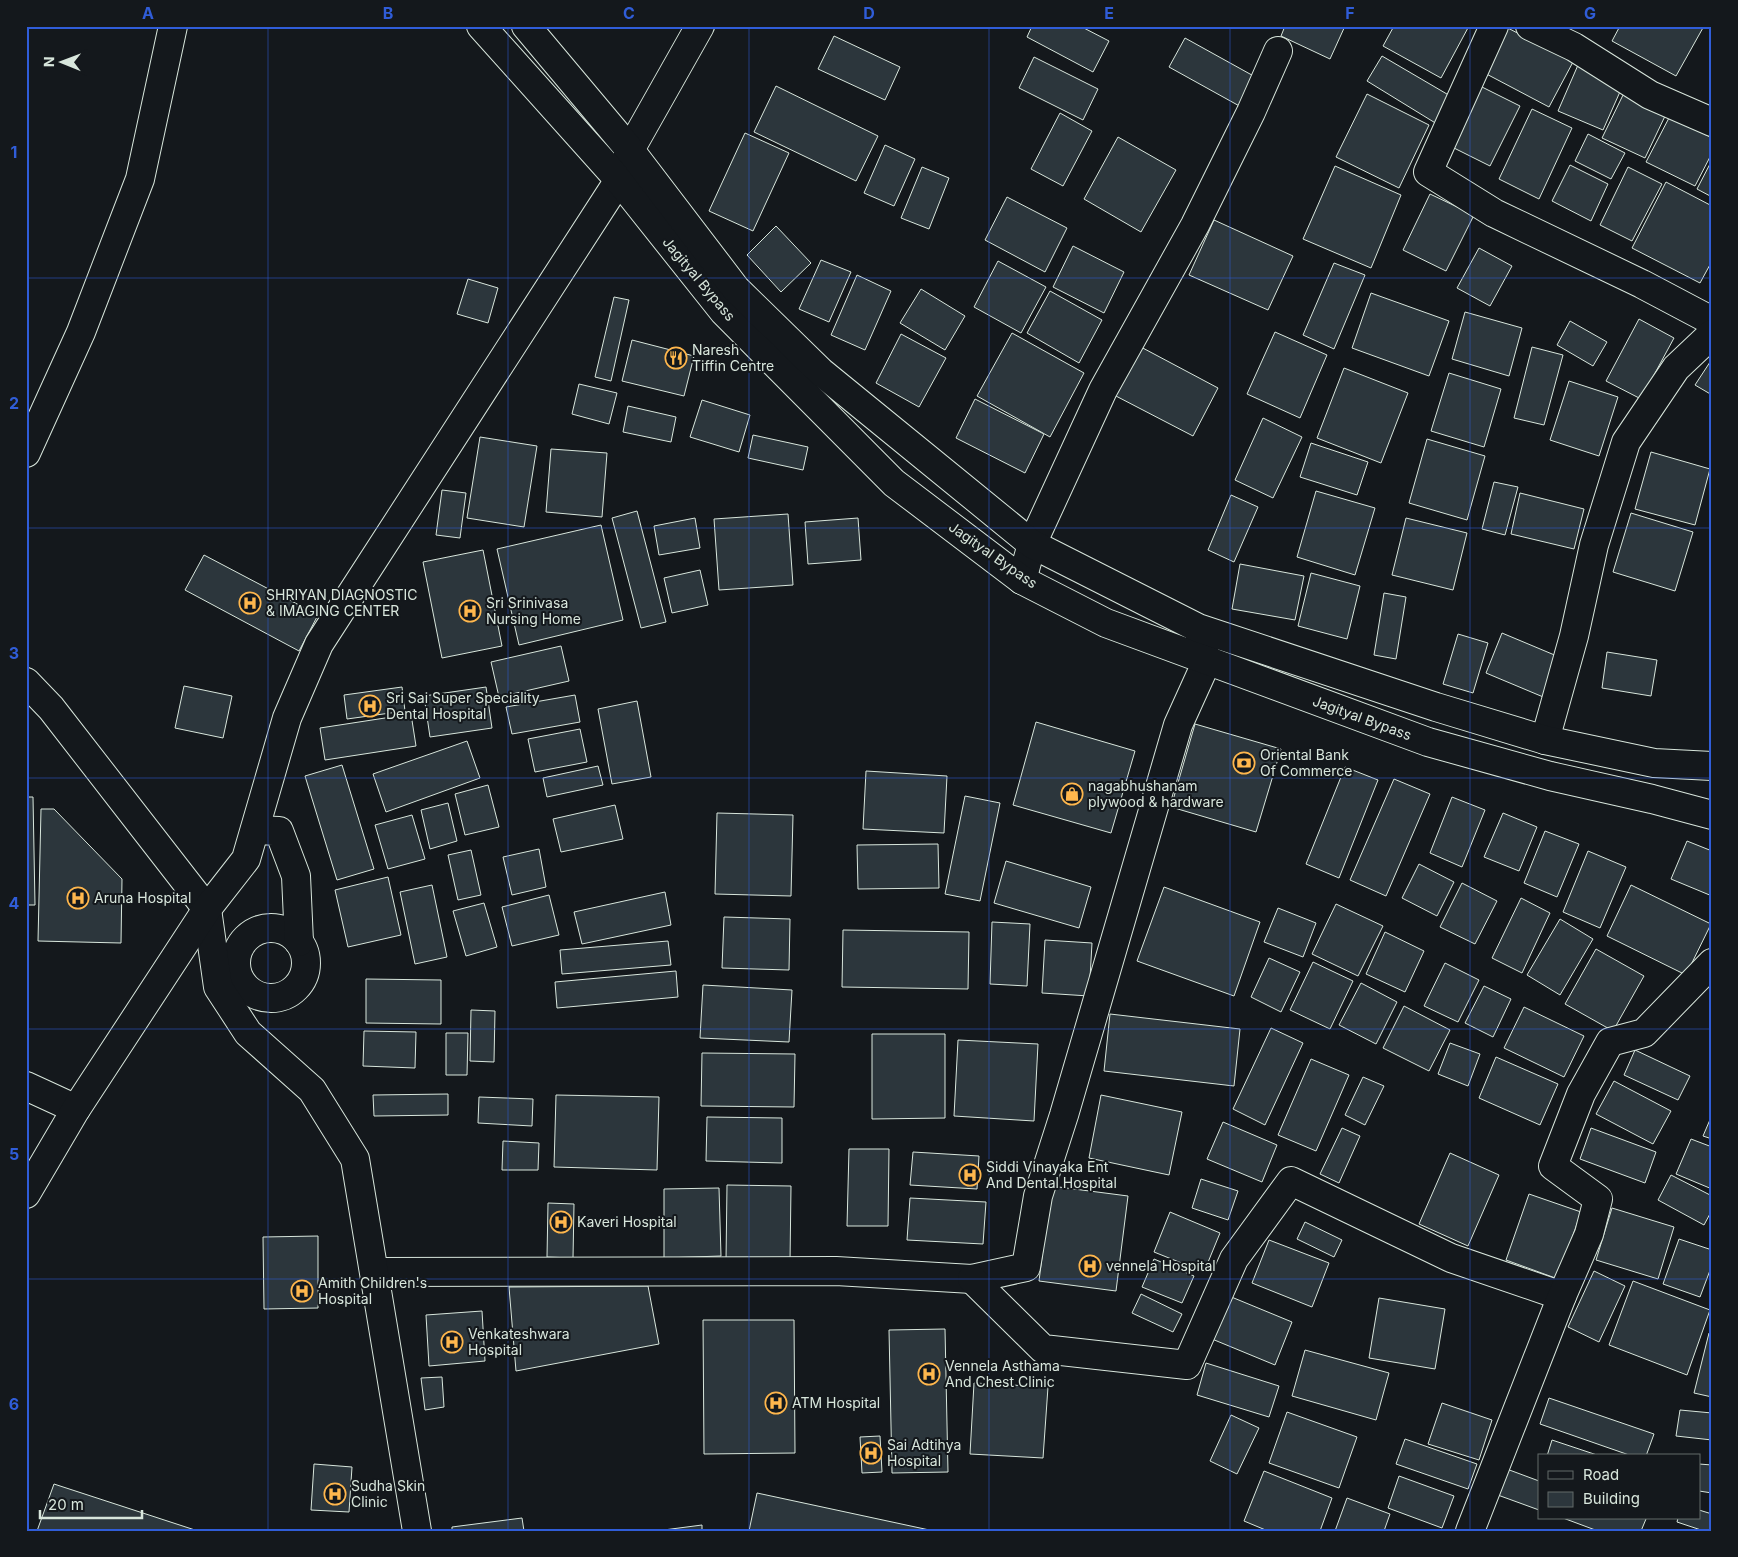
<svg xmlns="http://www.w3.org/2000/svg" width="1738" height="1557" font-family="Inter,sans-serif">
<rect width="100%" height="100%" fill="#14181c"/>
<!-- building -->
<g fill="#2c363c" stroke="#d8e6dc">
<path d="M1032,26H1080L1109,41L1093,72L1027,37Z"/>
<path d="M1285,26H1345L1330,59L1281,36Z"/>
<path d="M1394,26H1469L1441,78L1383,46Z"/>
<path d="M1504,26L1573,62L1549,107L1477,69Z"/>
<path d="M1620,26H1704L1676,76L1612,41Z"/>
<path d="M834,36L900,67L885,100L818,69Z"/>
<path d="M1185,38L1259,79L1243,108L1169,67Z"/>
<path d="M1382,56L1452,97L1437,124L1367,81Z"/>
<path d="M1034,57L1098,89L1083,120L1019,88Z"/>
<path d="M1578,65L1623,85L1603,130L1558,111Z"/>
<path d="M1474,83L1520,106L1490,166L1444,143Z"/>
<path d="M776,86L878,136L856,181L754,132Z"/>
<path d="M1624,93L1666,114L1645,158L1602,138Z"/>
<path d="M1367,94L1429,125L1399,188L1336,157Z"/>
<path d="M1532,109L1572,128L1539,199L1499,179Z"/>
<path d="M1060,113L1092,131L1063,186L1031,169Z"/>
<path d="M1670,116L1712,138V153L1695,186L1646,162Z"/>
<path d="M745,133L789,153L753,231L709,211Z"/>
<path d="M1588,134L1625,153L1611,179L1575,161Z"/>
<path d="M1118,137L1176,170L1141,232L1084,199Z"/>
<path d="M885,145L915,159L894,206L864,193Z"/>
<path d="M1712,160V197L1697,189Z"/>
<path d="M1570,165L1608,184L1591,221L1552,201Z"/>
<path d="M1335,166L1401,195L1371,268L1303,239Z"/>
<path d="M922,167L949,178L929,229L901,218Z"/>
<path d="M1628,167L1662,184L1632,241L1600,225Z"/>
<path d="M1666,182L1712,206V261L1700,283L1632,248Z"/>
<path d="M1430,194L1474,215L1446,271L1403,250Z"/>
<path d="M1007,197L1067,228L1045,272L985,240Z"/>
<path d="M1214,220L1293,256L1268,310L1189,275Z"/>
<path d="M776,226L811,263L781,292L747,255Z"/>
<path d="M1073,246L1124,272L1104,313L1053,287Z"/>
<path d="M1479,248L1512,266L1490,306L1457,288Z"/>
<path d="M821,260L851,272L829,322L799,309Z"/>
<path d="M998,261L1046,287L1021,333L974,307Z"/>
<path d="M1334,263L1365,275L1334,349L1303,335Z"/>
<path d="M857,275L891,291L865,350L831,335Z"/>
<path d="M468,279L498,288L488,323L457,314Z"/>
<path d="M921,289L965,316L945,350L900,323Z"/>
<path d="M1050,291L1102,320L1079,363L1027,333Z"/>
<path d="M1371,293L1449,321L1429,376L1352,348Z"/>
<path d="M614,297L629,300L611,381L595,377Z"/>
<path d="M1465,312L1522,328L1509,376L1452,359Z"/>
<path d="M1639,319L1674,338L1641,399L1606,381Z"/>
<path d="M1570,321L1607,342L1593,366L1557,345Z"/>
<path d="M1275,332L1327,355L1300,418L1247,394Z"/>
<path d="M1012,333L1084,373L1050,437L977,396Z"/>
<path d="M901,334L946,358L919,407L876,383Z"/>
<path d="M632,340L694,356L684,396L622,381Z"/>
<path d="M1139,346L1218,388L1193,436L1114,395Z"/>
<path d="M1532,347L1563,355L1544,425L1514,418Z"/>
<path d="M1712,359V395L1695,385Z"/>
<path d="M1344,368L1408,393L1381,463L1317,438Z"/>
<path d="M1449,373L1501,389L1484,447L1431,431Z"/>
<path d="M1569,381L1618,397L1599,456L1550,440Z"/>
<path d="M579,384L617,393L609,424L572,414Z"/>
<path d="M975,399L1044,434L1025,473L956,438Z"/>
<path d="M702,400L750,415L739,452L690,437Z"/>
<path d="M628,406L676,417L671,442L623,432Z"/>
<path d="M1263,418L1302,437L1273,498L1235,480Z"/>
<path d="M753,435L808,447L803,470L748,458Z"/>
<path d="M480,437L537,446L524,527L467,518Z"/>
<path d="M1427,439L1485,456L1467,520L1409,503Z"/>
<path d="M1311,443L1368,462L1357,495L1300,477Z"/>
<path d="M551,449L607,453L602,517L546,512Z"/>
<path d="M1651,452L1710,469L1695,525L1635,509Z"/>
<path d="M1494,482L1518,487L1505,535L1482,529Z"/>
<path d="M442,490L466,493L460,538L436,535Z"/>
<path d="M1316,491L1375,508L1355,575L1297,557Z"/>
<path d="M1520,493L1584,509L1574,549L1511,534Z"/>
<path d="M1231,495L1258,507L1234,562L1208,550Z"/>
<path d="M637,511L666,622L641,628L612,518Z"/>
<path d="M1631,513L1693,532L1675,591L1613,572Z"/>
<path d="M788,514L793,585L719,590L714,519Z"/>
<path d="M695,518L700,548L659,555L654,526Z"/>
<path d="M858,518L861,560L808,564L805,522Z"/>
<path d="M1406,518L1467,533L1453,590L1392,575Z"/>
<path d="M601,525L623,620L519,645L497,549Z"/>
<path d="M483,550L502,646L442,658L423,562Z"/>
<path d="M204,555L318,615L299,651L185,590Z"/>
<path d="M1240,564L1304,576L1295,620L1232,609Z"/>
<path d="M700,570L708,605L672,613L664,578Z"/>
<path d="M1311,573L1360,586L1347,639L1298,626Z"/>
<path d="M1384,593L1406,597L1396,659L1374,655Z"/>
<path d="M1502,633L1564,659L1548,699L1486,673Z"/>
<path d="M1458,634L1488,643L1473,693L1443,684Z"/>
<path d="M561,646L569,681L499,697L491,662Z"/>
<path d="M1607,652L1657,660L1651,696L1602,688Z"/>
<path d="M184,686L232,696L223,738L175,728Z"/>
<path d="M402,687L405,711L347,719L344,695Z"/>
<path d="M486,687L492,728L430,737L424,696Z"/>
<path d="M575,695L580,722L512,734L506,707Z"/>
<path d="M637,701L651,777L612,784L598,709Z"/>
<path d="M411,714L416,746L325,760L320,728Z"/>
<path d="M1036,722L1135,751L1111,833L1013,805Z"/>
<path d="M1195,724L1281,749L1256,832L1171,807Z"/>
<path d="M580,729L587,762L535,772L528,739Z"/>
<path d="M467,741L480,778L386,812L373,774Z"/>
<path d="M342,765L374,869L337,880L305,776Z"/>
<path d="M598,766L603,785L547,797L543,778Z"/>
<path d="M1345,767L1378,780L1339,878L1306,864Z"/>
<path d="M866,771L947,776L944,833L863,829Z"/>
<path d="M1394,779L1430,794L1386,896L1350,880Z"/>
<path d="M488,785L499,827L465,835L455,794Z"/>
<path d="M965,796L1000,803L980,901L945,894Z"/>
<path d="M26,797H33L35,905H26Z"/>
<path d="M1452,797L1485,810L1462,867L1430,853Z"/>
<path d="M448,803L457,841L430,849L421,810Z"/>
<path d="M615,805L623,839L561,852L553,819Z"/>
<path d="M41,809H54L122,879L121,943L38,941Z"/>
<path d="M717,813L793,815L791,896L715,894Z"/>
<path d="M1503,813L1537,827L1519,871L1484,857Z"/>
<path d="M412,815L425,859L388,869L375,825Z"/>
<path d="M1545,831L1579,844L1557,897L1524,883Z"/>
<path d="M1687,841L1712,851V896L1671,879Z"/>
<path d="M938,844L939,888L858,889L857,845Z"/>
<path d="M539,849L546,887L512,895L503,857Z"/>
<path d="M471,850L481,895L458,900L448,855Z"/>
<path d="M1588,851L1626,867L1600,928L1563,912Z"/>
<path d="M1006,861L1091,887L1079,928L994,903Z"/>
<path d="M1419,864L1454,882L1437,916L1402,898Z"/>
<path d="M388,877L401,935L348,947L335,890Z"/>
<path d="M1462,883L1497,901L1475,944L1440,927Z"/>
<path d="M432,885L447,957L415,964L400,892Z"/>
<path d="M1631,885L1711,924L1686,975L1607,936Z"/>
<path d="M1164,887L1260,922L1234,996L1137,961Z"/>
<path d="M665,892L671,925L582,944L574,912Z"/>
<path d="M549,895L559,935L512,946L502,907Z"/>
<path d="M1521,898L1550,913L1522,973L1492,958Z"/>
<path d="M484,903L497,947L466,956L453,911Z"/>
<path d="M1336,904L1383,926L1358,976L1312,954Z"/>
<path d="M1278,908L1316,923L1303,957L1264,942Z"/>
<path d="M724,917L790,919L789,970L722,968Z"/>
<path d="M1560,919L1593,939L1560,995L1527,975Z"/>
<path d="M992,922L1030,924L1027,986L990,984Z"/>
<path d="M843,930L969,932L968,989L842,987Z"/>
<path d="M1385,932L1424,951L1405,992L1366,974Z"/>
<path d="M1045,940L1092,943L1089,996L1042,993Z"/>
<path d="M668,941L671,965L562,974L560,950Z"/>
<path d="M1596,949L1644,976L1613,1031L1565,1004Z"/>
<path d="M1269,958L1300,972L1281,1012L1251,997Z"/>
<path d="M1313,962L1353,981L1330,1029L1290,1010Z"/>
<path d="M1445,963L1479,980L1458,1022L1424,1006Z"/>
<path d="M676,971L678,997L557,1008L555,982Z"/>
<path d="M366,979L441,980V1024L366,1023Z"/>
<path d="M1361,983L1397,1002L1376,1044L1339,1025Z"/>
<path d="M703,985L792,990L789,1042L700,1038Z"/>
<path d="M1484,986L1511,999L1493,1037L1465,1023Z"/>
<path d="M1404,1006L1450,1030L1429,1071L1383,1048Z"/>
<path d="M1524,1007L1584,1036L1564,1077L1504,1048Z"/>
<path d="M471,1010L495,1011L494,1062L470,1061Z"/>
<path d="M1110,1014L1240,1029L1234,1086L1104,1071Z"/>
<path d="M1271,1028L1303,1043L1265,1125L1233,1109Z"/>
<path d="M364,1031L416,1032L415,1068L363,1066Z"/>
<path d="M446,1033H468L467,1075H446Z"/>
<path d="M872,1034H945V1118L872,1119Z"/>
<path d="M958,1040L1038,1044L1034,1121L954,1116Z"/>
<path d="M1450,1043L1480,1054L1468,1086L1438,1074Z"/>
<path d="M1635,1050L1690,1076L1678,1100L1624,1075Z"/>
<path d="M702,1053L795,1054L794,1107L701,1106Z"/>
<path d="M1496,1057L1558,1084L1540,1125L1479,1098Z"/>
<path d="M1311,1059L1349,1075L1316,1151L1278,1135Z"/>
<path d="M1363,1077L1384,1086L1365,1125L1345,1115Z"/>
<path d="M1614,1081L1671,1111L1653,1144L1596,1114Z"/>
<path d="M448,1094V1115L374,1116L373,1095Z"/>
<path d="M556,1095L659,1097L657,1170L554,1167Z"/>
<path d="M1101,1095L1182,1112L1169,1175L1089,1158Z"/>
<path d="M479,1097L533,1099L532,1126L478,1123Z"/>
<path d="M1712,1115V1139L1703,1136Z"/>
<path d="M707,1117L782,1118V1163L706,1161Z"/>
<path d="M1223,1122L1277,1145L1262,1182L1207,1159Z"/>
<path d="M1342,1128L1360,1136L1339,1183L1320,1174Z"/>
<path d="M1591,1128L1656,1152L1645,1183L1580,1159Z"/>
<path d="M1691,1139L1712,1147V1189L1676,1174Z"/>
<path d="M503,1141L539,1143L538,1170H502Z"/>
<path d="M849,1149H889L888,1226H847Z"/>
<path d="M913,1152L979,1156L977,1189L910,1185Z"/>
<path d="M1450,1153L1499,1175L1468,1246L1419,1224Z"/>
<path d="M1671,1175L1712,1196V1210L1704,1225L1658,1200Z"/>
<path d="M1201,1179L1238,1191L1228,1220L1192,1208Z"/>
<path d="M727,1185L791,1186L790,1262L726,1261Z"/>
<path d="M1051,1186L1128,1196L1116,1291L1039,1281Z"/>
<path d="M719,1188L721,1256L664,1258V1189Z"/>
<path d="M1529,1194L1581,1212L1558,1279L1506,1260Z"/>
<path d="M910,1198L986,1202L983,1244L907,1240Z"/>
<path d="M548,1203L574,1204L573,1258L547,1257Z"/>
<path d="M1612,1208L1674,1227L1658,1279L1596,1260Z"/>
<path d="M1170,1212L1220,1233L1204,1272L1154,1252Z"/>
<path d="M1305,1222L1342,1240L1334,1257L1297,1239Z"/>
<path d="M318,1236V1308L264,1309L263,1237Z"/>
<path d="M1679,1239L1712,1250V1265L1700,1297L1663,1284Z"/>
<path d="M1269,1240L1329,1263L1312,1307L1252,1283Z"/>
<path d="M1154,1259L1194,1276L1182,1303L1142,1287Z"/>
<path d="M1594,1271L1625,1286L1599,1342L1568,1327Z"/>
<path d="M1633,1281L1710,1310L1687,1375L1609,1345Z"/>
<path d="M648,1286L659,1344L516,1371L509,1287Z"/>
<path d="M1141,1294L1182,1314L1173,1332L1132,1313Z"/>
<path d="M1229,1296L1292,1322L1275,1365L1212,1339Z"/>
<path d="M1379,1298L1445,1309L1435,1369L1369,1358Z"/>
<path d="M482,1311L485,1361L429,1366L426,1315Z"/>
<path d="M703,1320H794L795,1453L704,1454Z"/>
<path d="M945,1329L948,1472L892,1473L889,1330Z"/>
<path d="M1709,1333L1712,1334V1397L1694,1393Z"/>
<path d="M1305,1350L1389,1373L1376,1420L1292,1396Z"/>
<path d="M1206,1363L1279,1386L1269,1417L1197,1395Z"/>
<path d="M442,1377L444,1407L425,1410L421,1378Z"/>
<path d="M974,1383L1048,1387L1043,1458L970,1454Z"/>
<path d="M1549,1398L1654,1434L1646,1456H1632L1540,1424Z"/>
<path d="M1442,1403L1492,1420L1479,1460L1428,1444Z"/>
<path d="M1680,1410L1712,1413V1440L1676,1436Z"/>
<path d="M1287,1412L1357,1437L1339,1488L1269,1463Z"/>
<path d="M1231,1415L1259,1428L1237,1474L1210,1461Z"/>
<path d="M880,1436L882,1472L862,1473L860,1437Z"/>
<path d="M1405,1439L1477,1464L1468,1489L1396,1464Z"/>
<path d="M1552,1440L1600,1456H1547Z"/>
<path d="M314,1464L352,1467L349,1512L311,1510Z"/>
<path d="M1699,1464L1712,1465V1493L1699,1491Z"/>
<path d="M1504,1468L1539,1481V1510L1495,1494Z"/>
<path d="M1264,1471L1332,1498L1320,1531H1268L1244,1521Z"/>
<path d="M1399,1476L1454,1496L1442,1528L1388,1508Z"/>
<path d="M54,1484L198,1531H37Z"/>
<path d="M757,1493L934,1531H749Z"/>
<path d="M1347,1498L1390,1514L1384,1531H1335Z"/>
<path d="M1699,1510L1712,1514V1531H1704L1677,1522L1678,1518H1699Z"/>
<path d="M522,1518L524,1531H452V1527Z"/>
<path d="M1563,1518H1644L1646,1519L1641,1531H1598Z"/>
<path d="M702,1525V1531H656Z"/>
</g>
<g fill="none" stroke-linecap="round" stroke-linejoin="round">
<!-- street casing -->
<g stroke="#d8e6dc" stroke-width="30">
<g id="street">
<path d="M1494,26L1428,172L1494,213L1642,284L1712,321"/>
<path d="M1530,26L1574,47L1650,95L1712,122"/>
<path d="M26,453L81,332L140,179L173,26"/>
<path d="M1022,580L1032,544L1103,390L1195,225L1251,112L1278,51"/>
<path d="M1545,740L1574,636L1594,545L1626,442L1676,368L1712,334"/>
<circle cx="271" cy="963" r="35"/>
<path d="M26,1086L76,1109"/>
<path d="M375,1272L836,1271L972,1279L1026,1267L1038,1196L1064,1115L1178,725L1207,661L1200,637"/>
<path d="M972,1279L1043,1349L1187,1365L1234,1259L1291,1181L1451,1258L1562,1296"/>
<path d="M1470,1531L1562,1296L1589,1234L1598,1199L1553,1166L1581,1094L1610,1042L1644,1033L1712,963"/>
</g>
</g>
<!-- secondary casing -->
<g stroke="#d8e6dc" stroke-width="30">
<g id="secondary">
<path d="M26,682L51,708L207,909L218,987L248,1033L312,1090L355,1159L417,1531"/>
<path d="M255,830L279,831L296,876L299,942"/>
<path d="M26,1194L76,1109L207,909L246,859L287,718L319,644L619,180L630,150L700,26"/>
</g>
</g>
<!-- primary casing -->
<g stroke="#d8e6dc" stroke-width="30">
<g id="primary">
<path d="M481,26L619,180L724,312L894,483L1022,580L1106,623L1428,742L1550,776L1652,799L1712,815"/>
<path d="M526,26L630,150L736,289L821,372L1032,544L1198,628L1436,707L1545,740L1654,763L1712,766"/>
</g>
</g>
<!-- street -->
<use href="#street" stroke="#14181c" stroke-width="28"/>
<!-- secondary -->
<use href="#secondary" stroke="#14181c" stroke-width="28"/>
<!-- primary -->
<use href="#primary" stroke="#14181c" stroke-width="28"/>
</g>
<!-- grid -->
<path fill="none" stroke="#305dd8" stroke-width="1" stroke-opacity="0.55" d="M268,26V1531M508,26V1531M749,26V1531M989,26V1531M1230,26V1531M1470,26V1531M26,278H1712M26,528H1712M26,778H1712M26,1029H1712M26,1279H1712"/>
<!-- icons -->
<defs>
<g id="restaurant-ring" transform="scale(1.125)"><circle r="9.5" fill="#14181c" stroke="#ffb74d" stroke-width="1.5"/><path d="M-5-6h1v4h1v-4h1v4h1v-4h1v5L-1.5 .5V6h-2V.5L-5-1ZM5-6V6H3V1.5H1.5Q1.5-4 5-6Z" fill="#ffb74d"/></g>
<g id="hospital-ring" transform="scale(1.125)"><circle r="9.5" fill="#14181c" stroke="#ffb74d" stroke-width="1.5"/><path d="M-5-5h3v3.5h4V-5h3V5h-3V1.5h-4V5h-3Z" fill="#ffb74d"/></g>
<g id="bank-ring" transform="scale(1.125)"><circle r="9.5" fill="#14181c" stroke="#ffb74d" stroke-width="1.5"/><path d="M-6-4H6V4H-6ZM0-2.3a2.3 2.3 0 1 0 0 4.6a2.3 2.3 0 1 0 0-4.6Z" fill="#ffb74d"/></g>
<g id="shop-ring" transform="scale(1.125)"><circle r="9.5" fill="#14181c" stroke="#ffb74d" stroke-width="1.5"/><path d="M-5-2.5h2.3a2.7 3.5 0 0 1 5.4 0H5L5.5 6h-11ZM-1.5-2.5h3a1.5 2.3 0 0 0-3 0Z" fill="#ffb74d"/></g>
</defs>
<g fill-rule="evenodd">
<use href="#restaurant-ring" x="676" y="358"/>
<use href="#hospital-ring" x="250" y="603"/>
<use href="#hospital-ring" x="470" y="611"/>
<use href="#hospital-ring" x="370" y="706"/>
<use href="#bank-ring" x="1244" y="763"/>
<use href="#shop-ring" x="1072" y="794"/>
<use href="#hospital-ring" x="78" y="898"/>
<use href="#hospital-ring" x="970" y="1175"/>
<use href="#hospital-ring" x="561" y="1222"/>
<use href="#hospital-ring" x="1090" y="1266"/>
<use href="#hospital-ring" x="302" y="1291"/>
<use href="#hospital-ring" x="452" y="1342"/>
<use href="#hospital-ring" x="929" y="1374"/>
<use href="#hospital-ring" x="776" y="1403"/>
<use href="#hospital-ring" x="871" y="1453"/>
<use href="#hospital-ring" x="335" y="1494"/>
</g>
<g text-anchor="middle" stroke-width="4" stroke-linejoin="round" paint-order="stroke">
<!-- street labels -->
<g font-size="14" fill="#d8e6dc" stroke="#14181c">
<text transform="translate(699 279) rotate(50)" y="5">Jagityal Bypass</text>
<text transform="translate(993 555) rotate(35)" y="5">Jagityal Bypass</text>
<text transform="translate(1362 718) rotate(20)" y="5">Jagityal Bypass</text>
</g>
<!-- poi labels -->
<g font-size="14" fill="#d8e6dc" stroke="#14181c" text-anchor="start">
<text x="692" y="355">Naresh<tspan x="692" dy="16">Tiffin Centre</tspan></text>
<text x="266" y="600">SHRIYAN DIAGNOSTIC<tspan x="266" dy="16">&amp; IMAGING CENTER</tspan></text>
<text x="486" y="608">Sri Srinivasa<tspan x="486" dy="16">Nursing Home</tspan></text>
<text x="386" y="703">Sri Sai Super Speciality<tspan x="386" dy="16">Dental Hospital</tspan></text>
<text x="1260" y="760">Oriental Bank<tspan x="1260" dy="16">Of Commerce</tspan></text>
<text x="1088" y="791">nagabhushanam<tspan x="1088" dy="16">plywood &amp; hardware</tspan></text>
<text x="94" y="903">Aruna Hospital</text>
<text x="986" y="1172">Siddi Vinayaka Ent<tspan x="986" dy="16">And Dental Hospital</tspan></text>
<text x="577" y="1227">Kaveri Hospital</text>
<text x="1106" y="1271">vennela Hospital</text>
<text x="318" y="1288">Amith Children's<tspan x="318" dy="16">Hospital</tspan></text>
<text x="468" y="1339">Venkateshwara<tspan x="468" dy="16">Hospital</tspan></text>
<text x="945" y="1371">Vennela Asthama<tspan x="945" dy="16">And Chest Clinic</tspan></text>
<text x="792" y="1408">ATM Hospital</text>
<text x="887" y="1450">Sai Adtihya<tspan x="887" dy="16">Hospital</tspan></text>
<text x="351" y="1491">Sudha Skin<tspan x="351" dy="16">Clinic</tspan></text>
</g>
</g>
<!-- border -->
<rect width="1738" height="1557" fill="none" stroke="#14181c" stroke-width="55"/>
<!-- legend -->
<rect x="1538" y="1454" width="162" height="65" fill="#14181c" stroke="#626a69"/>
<rect x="1548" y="1471" width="25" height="8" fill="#14181c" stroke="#626a69"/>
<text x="1583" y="1480" font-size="15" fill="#d8e6dc">Road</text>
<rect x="1548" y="1492" width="25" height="15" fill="#2c363c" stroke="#626a69"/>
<text x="1583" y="1504" font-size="15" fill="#d8e6dc">Building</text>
<!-- north arrow -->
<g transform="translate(62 62) rotate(271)" stroke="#14181c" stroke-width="4" paint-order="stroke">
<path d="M0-4L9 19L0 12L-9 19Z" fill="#d8e6dc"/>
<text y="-8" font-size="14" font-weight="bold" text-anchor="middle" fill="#d8e6dc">N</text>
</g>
<!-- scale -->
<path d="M40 1510v8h102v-8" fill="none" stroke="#d8e6dc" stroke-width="2.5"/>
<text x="48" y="1510" font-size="15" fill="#d8e6dc" stroke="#14181c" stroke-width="4" paint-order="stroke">20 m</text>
<rect x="28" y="28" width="1682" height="1502" fill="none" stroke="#305dd8" stroke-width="2"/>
<g font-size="16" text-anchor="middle" font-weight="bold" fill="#305dd8">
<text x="148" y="19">A</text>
<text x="388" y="19">B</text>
<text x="629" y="19">C</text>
<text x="869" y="19">D</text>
<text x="1109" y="19">E</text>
<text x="1350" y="19">F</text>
<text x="1590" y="19">G</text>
<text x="14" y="158">1</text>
<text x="14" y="409">2</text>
<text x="14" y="659">3</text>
<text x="14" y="909">4</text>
<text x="14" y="1160">5</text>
<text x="14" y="1410">6</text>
</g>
</svg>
